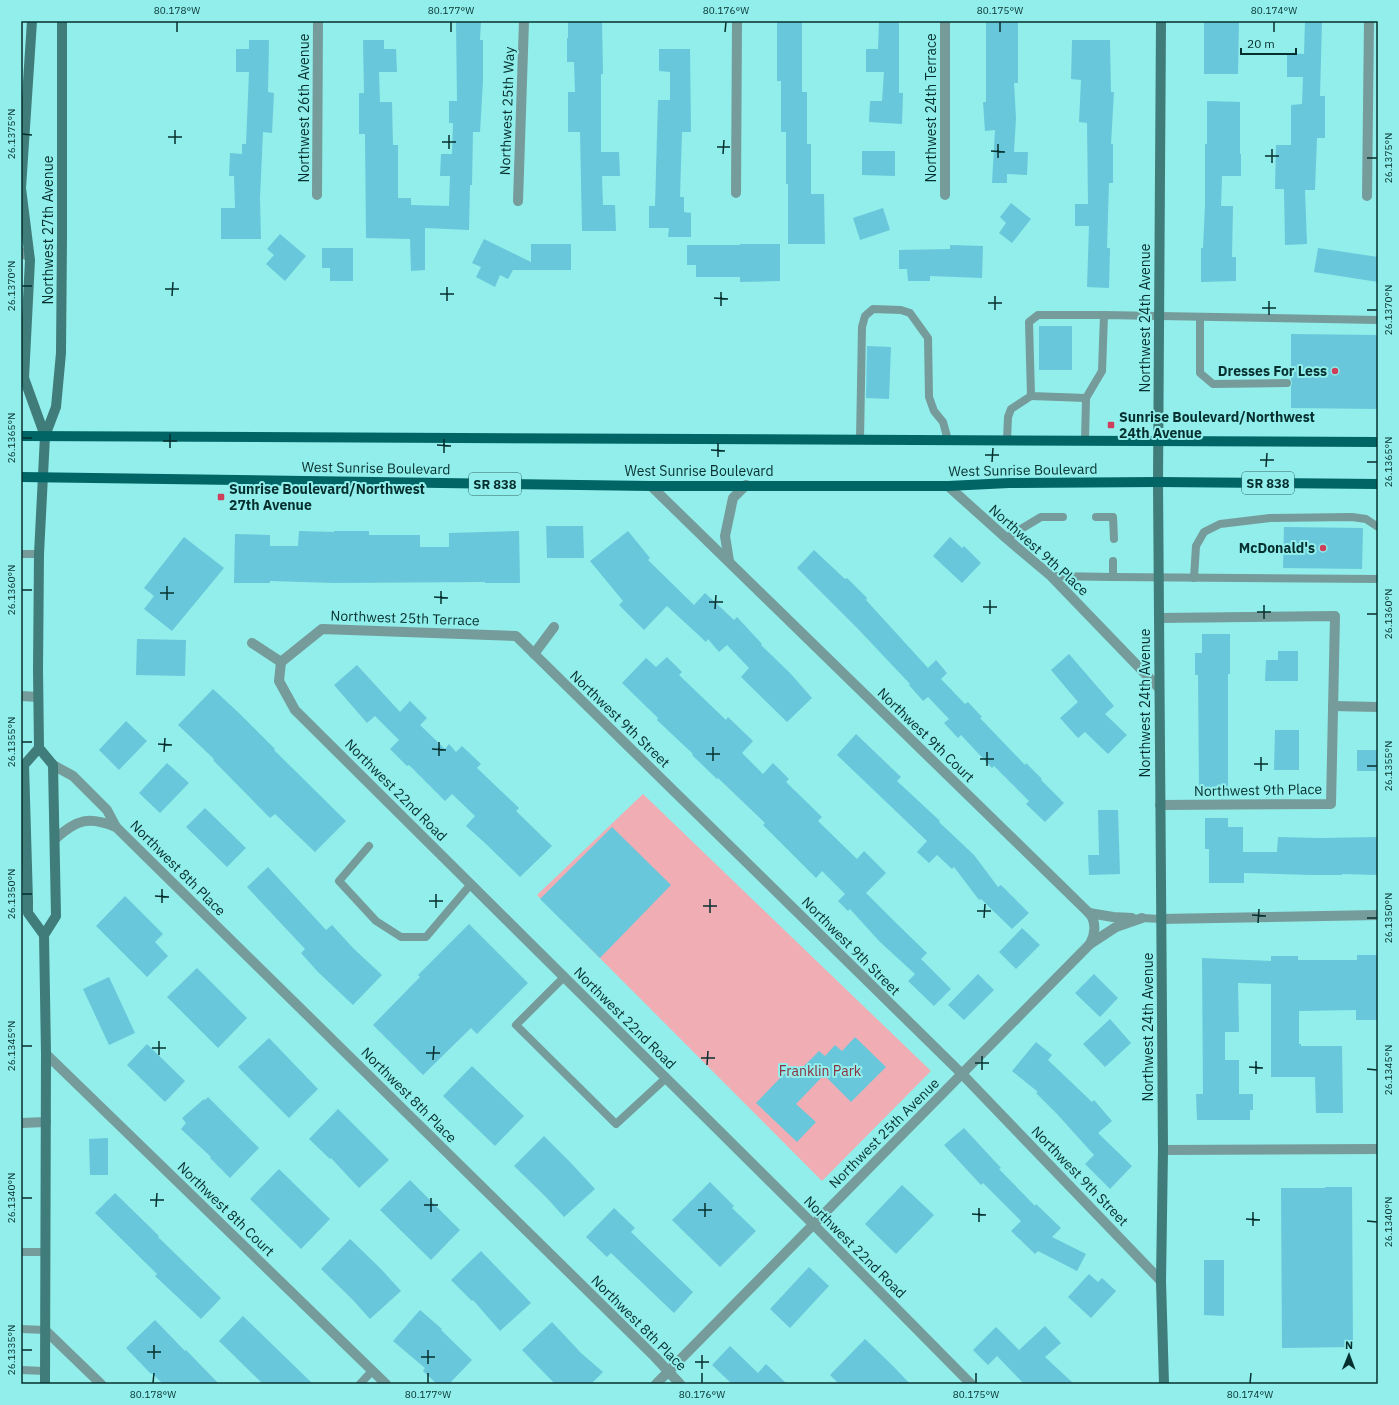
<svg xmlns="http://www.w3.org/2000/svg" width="1399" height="1405" font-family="'IBM Plex Sans',sans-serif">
<rect width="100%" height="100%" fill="#91eeeb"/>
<!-- green -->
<path fill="#f1adb4" d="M643,794L931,1071L822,1181L537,895Z"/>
<!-- building -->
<g fill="#68c7da">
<path d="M456,21H481L480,40H483V81L480,132H473L472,185H470L469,230L425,228V270L411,271L410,239L366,238L365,134H359V93H364L363,40H384V49H396L397,72H379L380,102H392L393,145H398V198H411V205L449,206L450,176H440L441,154H452L453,123H449V101H457Z"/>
<path d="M568,21H602L603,74H601V152H619L620,176H602L603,205H615L616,231H582L580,132H568V92H575L574,62H567V38H568Z"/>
<path d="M777,21H802V92H807V144H811V194H824L825,244H788V184H786V132H781V81H777Z"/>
<path d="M879,21H899V93H903L902,124L869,122L870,101H882L884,72H866V49H878Z"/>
<path d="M986,21H1018V83H1014L1016,118L1014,152H1028L1027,175L1007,174V183H992L995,130L985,131L983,102H986Z"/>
<path d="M1204,21H1239L1238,74H1204Z"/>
<path d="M1305,21H1322L1320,96H1325V138H1317L1315,190H1305L1307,244L1285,245L1284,189H1275L1276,145H1291V105L1302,104L1303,77H1287V53L1304,54Z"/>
<path d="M249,40H269L268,92L274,93L272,133L263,132L260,198L261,239H221V208H235L234,176H229L230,153L242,154V144H246L249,72H236V49H249Z"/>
<path d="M1072,40H1110L1111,92H1114L1111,144H1113V183H1109L1107,248H1110L1109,288L1087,287L1089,226H1075V204H1088L1087,123L1079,122L1081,80L1071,79Z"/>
<path d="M659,49H690L691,132H682L680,197H684V212L691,213V237H668L669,228H649V206H655L658,100H670V72L659,71Z"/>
<path d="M1207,101L1240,102V154H1241V176H1222L1221,206H1233L1232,257H1236V281L1201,282V248H1203L1205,205V144H1207Z"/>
<path d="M862,151H895V176L862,175Z"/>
<path d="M1011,203L1031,219L1012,243L999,233L1006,223L1000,217Z"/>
<path d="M883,208L890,230L860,240L853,218Z"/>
<path d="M280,234L306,256L285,281L266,264L274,255L267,249Z"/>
<path d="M484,239L531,262V244H571V270H513L508,279L500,275L495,287L476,277L481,267L472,263Z"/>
<path d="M740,244H780V281L740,282V277H696V265H687V245H740Z"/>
<path d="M950,245L983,246L982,278L930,276V281H908L907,269H899V250L950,249Z"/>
<path d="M322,248H353V281H330V268H322Z"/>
<path d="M1318,248L1378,257V282L1314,272Z"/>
<rect x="1039" y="326" width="33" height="44"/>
<path d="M1291,334L1378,335V409L1291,408V387L1292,383L1291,379Z"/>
<path d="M867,346L891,347L889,399L866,398Z"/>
<path d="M546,526H583L584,558H547Z"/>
<path d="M1284,527L1363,528L1362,569L1283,568Z"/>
<path d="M299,531L334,532V531H369V535H420V547H449V533L519,531L520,583H485V582L334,583L270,581V583H234L235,534L270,535V546H298Z"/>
<path d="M628,531L650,558L648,560L694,605L705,593L734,620L737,617L762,644L761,645L790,673L812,698L787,722L741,677L749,668L727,645L719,652L708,639L706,642L667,606L644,630L619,605L623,601L590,561Z"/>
<path d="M184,537L224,568L172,631L144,609L154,596L144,588Z"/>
<path d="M950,537L962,548L964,546L981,563L962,583L933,556Z"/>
<path d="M814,550L845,579L847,578L867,598L866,600L928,668L936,660L947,673L941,679L965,704L968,702L982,717L980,718L1025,765L1026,763L1042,779L1041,780L1064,803L1045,822L1026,804L1029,801L994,766L992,768L961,735L958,738L944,723L949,719L928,697L923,701L909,685L910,684L859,630L797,568Z"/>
<path d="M1202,634H1230V674H1228V788H1199L1198,675H1195V653H1202Z"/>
<path d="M137,639L186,640L185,676L136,675Z"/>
<path d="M1278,651H1298V681H1265L1266,660H1278Z"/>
<path d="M1069,654L1114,706L1105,714L1127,735L1108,754L1085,732L1078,738L1060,718L1078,702L1051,670Z"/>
<path d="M667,657L682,672L679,675L726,720L728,717L753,741L742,753L763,774L773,763L789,779L786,782L822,817L818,821L857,859L864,851L886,873L866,893L893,920L927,953L921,959L951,989L934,1006L908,981L915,974L880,942L850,909L848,911L838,901L845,894L822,871L816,878L763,825L765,823L718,778L717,779L692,755L693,754L657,720L658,718L622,683L646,658L656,667Z"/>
<path d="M357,665L400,712L410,701L427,718L420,725L445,749L449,744L456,752L462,746L481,764L477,768L519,808L516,811L552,846L520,877L485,843L466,826L475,816L452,794L445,801L409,765L407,766L390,749L399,740L375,716L367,723L334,685Z"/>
<path d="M213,689L239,713L275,749L274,750L346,821L315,852L275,814L270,818L213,760L214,759L178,725Z"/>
<path d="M126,721L147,741L119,770L99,750Z"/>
<path d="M1275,730H1299V770H1274Z"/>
<path d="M856,734L901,777L897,781L940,821L939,822L974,855L998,887L1001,885L1029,913L1012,929L981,899L979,900L954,867L952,869L937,855L929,863L917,852L927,841L837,755Z"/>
<rect x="1357" y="750" width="21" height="21"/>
<path d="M167,763L189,783L160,813L139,793Z"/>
<path d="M205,808L246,848L227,867L186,827Z"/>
<path d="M1098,810H1118L1120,874L1089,875L1088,855H1099Z"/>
<path d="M1205,818H1228V827H1243V852H1277L1278,837L1320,838L1378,837V875L1342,874V875H1311L1244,873V883H1209V849H1205Z"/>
<path d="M612,827L671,885L600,958L540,899Z"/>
<path d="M268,867L326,930L332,925L353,948L382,975L353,1005L318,972L301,953L305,949L247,887Z"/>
<path d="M125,896L163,934L155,942L168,956L147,977L96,926Z"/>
<path d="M469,924L528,983L477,1034L471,1028L423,1075L373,1025L420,977L418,975Z"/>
<path d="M1022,928L1040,945L1016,969L999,952Z"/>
<path d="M1357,955H1378V1020H1356V1010L1299,1011V1044H1301V1046H1342L1343,1113H1316L1315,1077H1271V984L1238,983L1239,1032H1225V1060H1239V1094H1253V1110H1250V1120H1197L1196,1094H1203L1202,958L1271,961V956H1298V960H1357Z"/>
<path d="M197,968L247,1018L218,1048L167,997Z"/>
<path d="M978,974L994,990L964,1020L948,1005Z"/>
<path d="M1094,974L1118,998L1100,1017L1075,993Z"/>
<path d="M109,977L135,1033L109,1045L83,989Z"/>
<path d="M1110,1019L1131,1043L1105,1067L1083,1044Z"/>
<path d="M855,1037L886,1067L851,1102L824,1075L796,1104L816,1122L797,1142L756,1103L786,1072L792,1078L819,1051L825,1056L835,1045L842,1051Z"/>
<path d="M269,1038L318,1089L289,1118L238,1067Z"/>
<path d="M1036,1042L1052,1055L1048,1060L1092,1102L1094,1100L1112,1121L1098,1133L1132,1166L1110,1189L1085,1164L1094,1155L1057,1114L1036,1093L1038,1092L1012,1071Z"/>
<path d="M147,1044L185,1081L165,1102L127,1065Z"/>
<path d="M472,1066L524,1116L495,1146L443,1096Z"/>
<path d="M208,1097L259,1148L230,1178L210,1158L211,1157L181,1129L186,1123L182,1118L204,1099L205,1100Z"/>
<path d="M338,1109L389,1160L359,1188L331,1158L330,1159L309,1139Z"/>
<path d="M964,1128L1001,1168L999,1169L1035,1206L1036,1204L1061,1228L1052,1237L1086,1254L1077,1271L1038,1251L1035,1254L1011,1231L1021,1221L983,1183L981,1185L944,1145Z"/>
<path d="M544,1136L571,1163L595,1189L564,1217L546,1197L514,1166Z"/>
<path d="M108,1138V1175H90L89,1139Z"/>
<path d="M279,1169L330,1219L301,1249L250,1199Z"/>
<path d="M410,1180L460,1230L431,1260L380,1210Z"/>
<path d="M710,1182L734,1206L732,1208L756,1231L720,1267L672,1220Z"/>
<path d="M902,1185L934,1215L896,1254L865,1224Z"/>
<path d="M1325,1187H1352L1353,1347L1282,1348L1281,1188H1325Z"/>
<path d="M115,1193L159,1236L158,1237L221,1298L201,1319L155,1276L157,1274L95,1213Z"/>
<path d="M614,1208L635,1228L631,1232L693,1292L674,1313L611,1253L607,1257L586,1237Z"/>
<path d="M350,1239L381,1269L401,1291L370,1319L352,1299L321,1269Z"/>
<path d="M481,1251L531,1303L500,1331L473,1300L472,1301L451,1280Z"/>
<path d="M1204,1260H1224V1316L1204,1315Z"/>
<path d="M809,1267L829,1286L790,1328L770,1309Z"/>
<path d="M1089,1274L1098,1282L1102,1278L1116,1291L1091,1318L1068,1297Z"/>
<path d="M420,1310L442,1329L441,1330L472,1360L449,1384H437L423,1371L425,1368L393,1341Z"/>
<path d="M243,1316L313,1384H263L219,1341Z"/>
<path d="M155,1320L185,1351L186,1350L219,1384H163L152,1373L151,1374L126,1348Z"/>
<path d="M552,1322L581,1353L603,1372L591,1384H555L522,1350Z"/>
<path d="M1045,1326L1061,1343L1045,1357L1074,1384H1024L997,1356L988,1365L973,1350L996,1327L1019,1350Z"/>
<path d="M865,1339L894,1367L910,1384H839L830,1375Z"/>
<path d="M730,1346L758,1373L766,1364L787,1384H732L712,1365Z"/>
</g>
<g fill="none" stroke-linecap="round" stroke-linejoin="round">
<!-- lane -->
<g stroke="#759b9a" stroke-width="8">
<path d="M21,251L30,260"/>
<path d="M1200,317V373L1213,384L1287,383"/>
<path d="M1086,398L1031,396L1029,322L1038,315H1104"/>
<path d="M860,440L862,327L865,316L873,309L901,310L910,313L928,338L929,397L934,411L943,422L948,440"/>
<path d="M1007,440L1008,417L1011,409L1031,396"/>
<path d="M1085,441L1086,398L1102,371L1104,315L1378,320"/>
<path d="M1096,517H1113L1114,539"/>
<path d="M1006,538L1041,517H1063"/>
<path d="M21,554H39"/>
<path d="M1051,576L1113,577V561"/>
<path d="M1113,577L1378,579"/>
<path d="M1194,578L1196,546L1204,532L1220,524L1270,518L1352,517L1366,519L1378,527"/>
<path d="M369,846L339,881L376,921L401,937H426L471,884"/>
<path d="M1142,918L1161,919"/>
<path d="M564,977L516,1025L616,1124L666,1078"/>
<path d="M21,1252H45"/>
<path d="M21,1329L45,1330"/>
<path d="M21,1370L45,1371"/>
<path d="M360,1384L372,1371"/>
</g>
<!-- street -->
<g stroke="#759b9a" stroke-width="10">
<path d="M736,193L737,21"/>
<path d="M317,195L318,21"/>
<path d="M945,195V21"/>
<path d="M1367,196L1369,21"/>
<path d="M518,201L524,21"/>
<path d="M651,486L1089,913C1097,922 1095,935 1090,944L656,1384"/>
<path d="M948,486L1006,538L1051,576L1159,688"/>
<path d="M729,561L725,536L733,498L746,485"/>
<path d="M1159,618L1335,616L1331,804L1160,805"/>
<path d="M252,643L281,662"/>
<path d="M534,654L554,627"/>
<path d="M281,662L322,629L516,636L962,1074L1161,1281"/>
<path d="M281,662L279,681L295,710L813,1224L971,1384"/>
<path d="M21,696L38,697"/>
<path d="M1333,706L1378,707"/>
<path d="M53,765L73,776L107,810L116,827L655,1357L680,1384"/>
<path d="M55,839C77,819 89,816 116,827"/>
<path d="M1089,913L1113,917L1132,918"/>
<path d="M1161,919L1378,915"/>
<path d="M1090,944L1116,927L1142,918"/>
<path d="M46,1054L386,1384"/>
<path d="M21,1123L46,1122"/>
<path d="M1163,1150L1378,1149"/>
<path d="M45,1330L101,1384"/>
</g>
<!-- secondary -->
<g stroke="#3f7c7a" stroke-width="10">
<path d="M32,21L21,188L30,260L24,378L45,436"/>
<path d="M1161,21L1158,482L1163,1150L1161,1281L1164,1384"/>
<path d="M39,748L24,765L28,901V913L44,935"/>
<path d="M45,1384L46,1054L44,935L56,916L53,765L39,748L38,669L39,554L45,436L56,407L61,353L62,238V21"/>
</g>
<!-- primary -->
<g stroke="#006564" stroke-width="10">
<path d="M21,436L1378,442"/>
<path d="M21,477L651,486H948L1009,483L1158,482L1378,484"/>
</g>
</g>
<!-- ticks -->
<path fill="none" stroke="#06302f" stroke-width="1.5" d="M177,32V22M451,32V22M725,32L726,22M1000,32V22M1274,32V22M22,134L32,135M168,137H182M442,142H456M175,144V130M717,147H730M449,149V135M991,151L1005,152M723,154L724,140M1265,156H1279M998,158V144M1367,158H1377M1272,163V149M22,286H32M165,289H179M440,294H454M172,296L173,282M714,298L728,299M447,301V287M988,303H1002M721,306V292M1262,308H1276M995,310V296M1367,310H1377M1269,315V301M22,438H32M163,441H177M437,445L451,446M170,448V434M711,450L725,451M444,453V439M985,455H999M718,457V443M1260,460H1274M992,462L993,448M1367,462H1377M1266,467L1267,453M22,590H32M160,593H174M434,597L448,598M167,600V586M709,602H723M441,604V591M983,607H997M715,609L716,595M1257,612H1271M990,614V600M1367,614H1377M1264,619V605M22,742H32M158,744L172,745M432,749L446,750M164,752L165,738M706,754H720M439,756V742M980,759H994M713,761V747M1254,764H1268M987,766V752M1367,766H1377M1261,771V757M22,894H32M155,896L169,897M429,901H443M162,903V889M703,906H717M436,908V894M977,911H991M710,913V899M1252,915L1266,916M984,918L985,904M1367,918H1377M1258,923L1259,909M22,1046H32M152,1048H166M426,1053H440M159,1055V1041M701,1058H715M433,1060L434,1046M975,1063H989M707,1065L708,1051M1249,1067L1263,1068M1367,1069L1377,1070M982,1070V1056M1256,1074V1061M22,1198H32M150,1200H164M424,1205H438M156,1207L157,1193M698,1210H712M431,1212V1198M972,1214L986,1215M705,1217V1203M1246,1219L1260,1220M1367,1221L1377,1222M979,1222V1208M1253,1226V1212M22,1350H32M147,1352H161M421,1357H435M154,1359V1345M695,1362H709M428,1364V1350M702,1369V1355M153,1383L154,1373M428,1383V1373M702,1383V1373M976,1383V1373M1250,1383L1251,1373"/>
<!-- markers -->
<g fill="#ce3f5c" stroke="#91eeeb" stroke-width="1.5">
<circle cx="1335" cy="371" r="4"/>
<rect x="1107" y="421" width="8" height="8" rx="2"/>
<rect x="217" y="493" width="8" height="8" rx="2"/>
<circle cx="1323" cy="548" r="4"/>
</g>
<g text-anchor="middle" stroke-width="4" stroke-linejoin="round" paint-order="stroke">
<!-- shield labels -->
<g fill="#91eeeb" stroke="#306967" stroke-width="1">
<rect x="1242" y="472" width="52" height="22" rx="3"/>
<rect x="469" y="473" width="52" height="22" rx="3"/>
</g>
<g font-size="13" font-weight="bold" fill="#06302f">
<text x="1268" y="488">SR 838</text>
<text x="495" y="489">SR 838</text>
</g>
<!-- street labels -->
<g font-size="14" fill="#06302f" stroke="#91eeeb">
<text transform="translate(304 108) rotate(-90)" y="5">Northwest 26th Avenue</text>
<text transform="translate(931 108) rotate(-90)" y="5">Northwest 24th Terrace</text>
<text transform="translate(507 111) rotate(-88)" y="5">Northwest 25th Way</text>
<text transform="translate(48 230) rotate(-90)" y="5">Northwest 27th Avenue</text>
<text transform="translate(1145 318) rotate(-90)" y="5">Northwest 24th Avenue</text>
<text transform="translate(376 468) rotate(1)" y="5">West Sunrise Boulevard</text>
<text transform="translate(1023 470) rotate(-1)" y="5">West Sunrise Boulevard</text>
<text x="699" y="476">West Sunrise Boulevard</text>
<text transform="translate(1039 550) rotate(42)" y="5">Northwest 9th Place</text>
<text transform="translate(405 618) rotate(2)" y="5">Northwest 25th Terrace</text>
<text transform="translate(1145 703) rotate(-90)" y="5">Northwest 24th Avenue</text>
<text transform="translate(620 719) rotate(44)" y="5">Northwest 9th Street</text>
<text transform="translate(926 735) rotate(44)" y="5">Northwest 9th Court</text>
<text transform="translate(396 790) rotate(45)" y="5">Northwest 22nd Road</text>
<text transform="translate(1258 790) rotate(-1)" y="5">Northwest 9th Place</text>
<text transform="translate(178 868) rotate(45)" y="5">Northwest 8th Place</text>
<text transform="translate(851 946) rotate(45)" y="5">Northwest 9th Street</text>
<text transform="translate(625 1018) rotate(45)" y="5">Northwest 22nd Road</text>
<text transform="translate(1148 1027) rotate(-90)" y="5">Northwest 24th Avenue</text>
<text transform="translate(409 1095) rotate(45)" y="5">Northwest 8th Place</text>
<text transform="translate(884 1133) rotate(-45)" y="5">Northwest 25th Avenue</text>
<text transform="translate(1080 1176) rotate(46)" y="5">Northwest 9th Street</text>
<text transform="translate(226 1209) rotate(44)" y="5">Northwest 8th Court</text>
<text transform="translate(855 1247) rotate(45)" y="5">Northwest 22nd Road</text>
<text transform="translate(639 1323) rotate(45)" y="5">Northwest 8th Place</text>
</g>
<!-- poi labels -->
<g font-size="14" font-weight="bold" fill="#06302f" stroke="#91eeeb" text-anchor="end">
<text x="1327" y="376">Dresses For Less</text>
<text x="1119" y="422" text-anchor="start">Sunrise Boulevard/Northwest<tspan x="1119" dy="16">24th Avenue</tspan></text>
<text x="229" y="494" text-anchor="start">Sunrise Boulevard/Northwest<tspan x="229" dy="16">27th Avenue</tspan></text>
<text x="1315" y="553">McDonald's</text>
</g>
<!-- park labels -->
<g font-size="14" fill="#8b3041" stroke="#91eeeb">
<text x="820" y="1076">Franklin Park</text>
</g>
</g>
<!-- border -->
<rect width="1399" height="1405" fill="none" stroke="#91eeeb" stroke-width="44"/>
<!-- north arrow -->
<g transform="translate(1349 1355) rotate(1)" stroke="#91eeeb" stroke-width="3" paint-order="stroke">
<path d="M0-3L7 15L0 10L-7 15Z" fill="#06302f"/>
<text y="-6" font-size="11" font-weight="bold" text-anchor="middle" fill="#06302f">N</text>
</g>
<!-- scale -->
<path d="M1241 48v6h55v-6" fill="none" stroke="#06302f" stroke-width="2"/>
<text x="1247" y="48" font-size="12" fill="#06302f" stroke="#91eeeb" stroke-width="3" paint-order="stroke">20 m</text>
<rect x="22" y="22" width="1355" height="1361" fill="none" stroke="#06302f" stroke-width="1.5"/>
<g font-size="10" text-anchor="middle" fill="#06302f">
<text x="177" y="14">80.178°W</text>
<text x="451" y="14">80.177°W</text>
<text x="726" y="14">80.176°W</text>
<text x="1000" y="14">80.175°W</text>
<text x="1274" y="14">80.174°W</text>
<text transform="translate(11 134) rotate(-90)" y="4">26.1375°N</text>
<text transform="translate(1388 158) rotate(-90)" y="4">26.1375°N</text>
<text transform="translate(11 286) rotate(-90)" y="4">26.1370°N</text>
<text transform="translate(1388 310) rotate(-90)" y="4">26.1370°N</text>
<text transform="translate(11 438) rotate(-90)" y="4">26.1365°N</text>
<text transform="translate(1388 462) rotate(-90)" y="4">26.1365°N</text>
<text transform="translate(11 590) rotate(-90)" y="4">26.1360°N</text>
<text transform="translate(1388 614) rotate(-90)" y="4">26.1360°N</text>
<text transform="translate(11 742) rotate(-90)" y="4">26.1355°N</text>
<text transform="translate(1388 766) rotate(-90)" y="4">26.1355°N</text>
<text transform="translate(11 894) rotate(-90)" y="4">26.1350°N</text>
<text transform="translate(1388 918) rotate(-90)" y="4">26.1350°N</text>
<text transform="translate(11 1046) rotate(-90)" y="4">26.1345°N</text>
<text transform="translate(1388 1070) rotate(-90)" y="4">26.1345°N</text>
<text transform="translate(11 1198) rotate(-90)" y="4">26.1340°N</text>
<text transform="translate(1388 1222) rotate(-90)" y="4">26.1340°N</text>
<text transform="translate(11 1350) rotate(-90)" y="4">26.1335°N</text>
<text x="153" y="1398">80.178°W</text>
<text x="428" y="1398">80.177°W</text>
<text x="702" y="1398">80.176°W</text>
<text x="976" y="1398">80.175°W</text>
<text x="1250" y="1398">80.174°W</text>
</g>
</svg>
